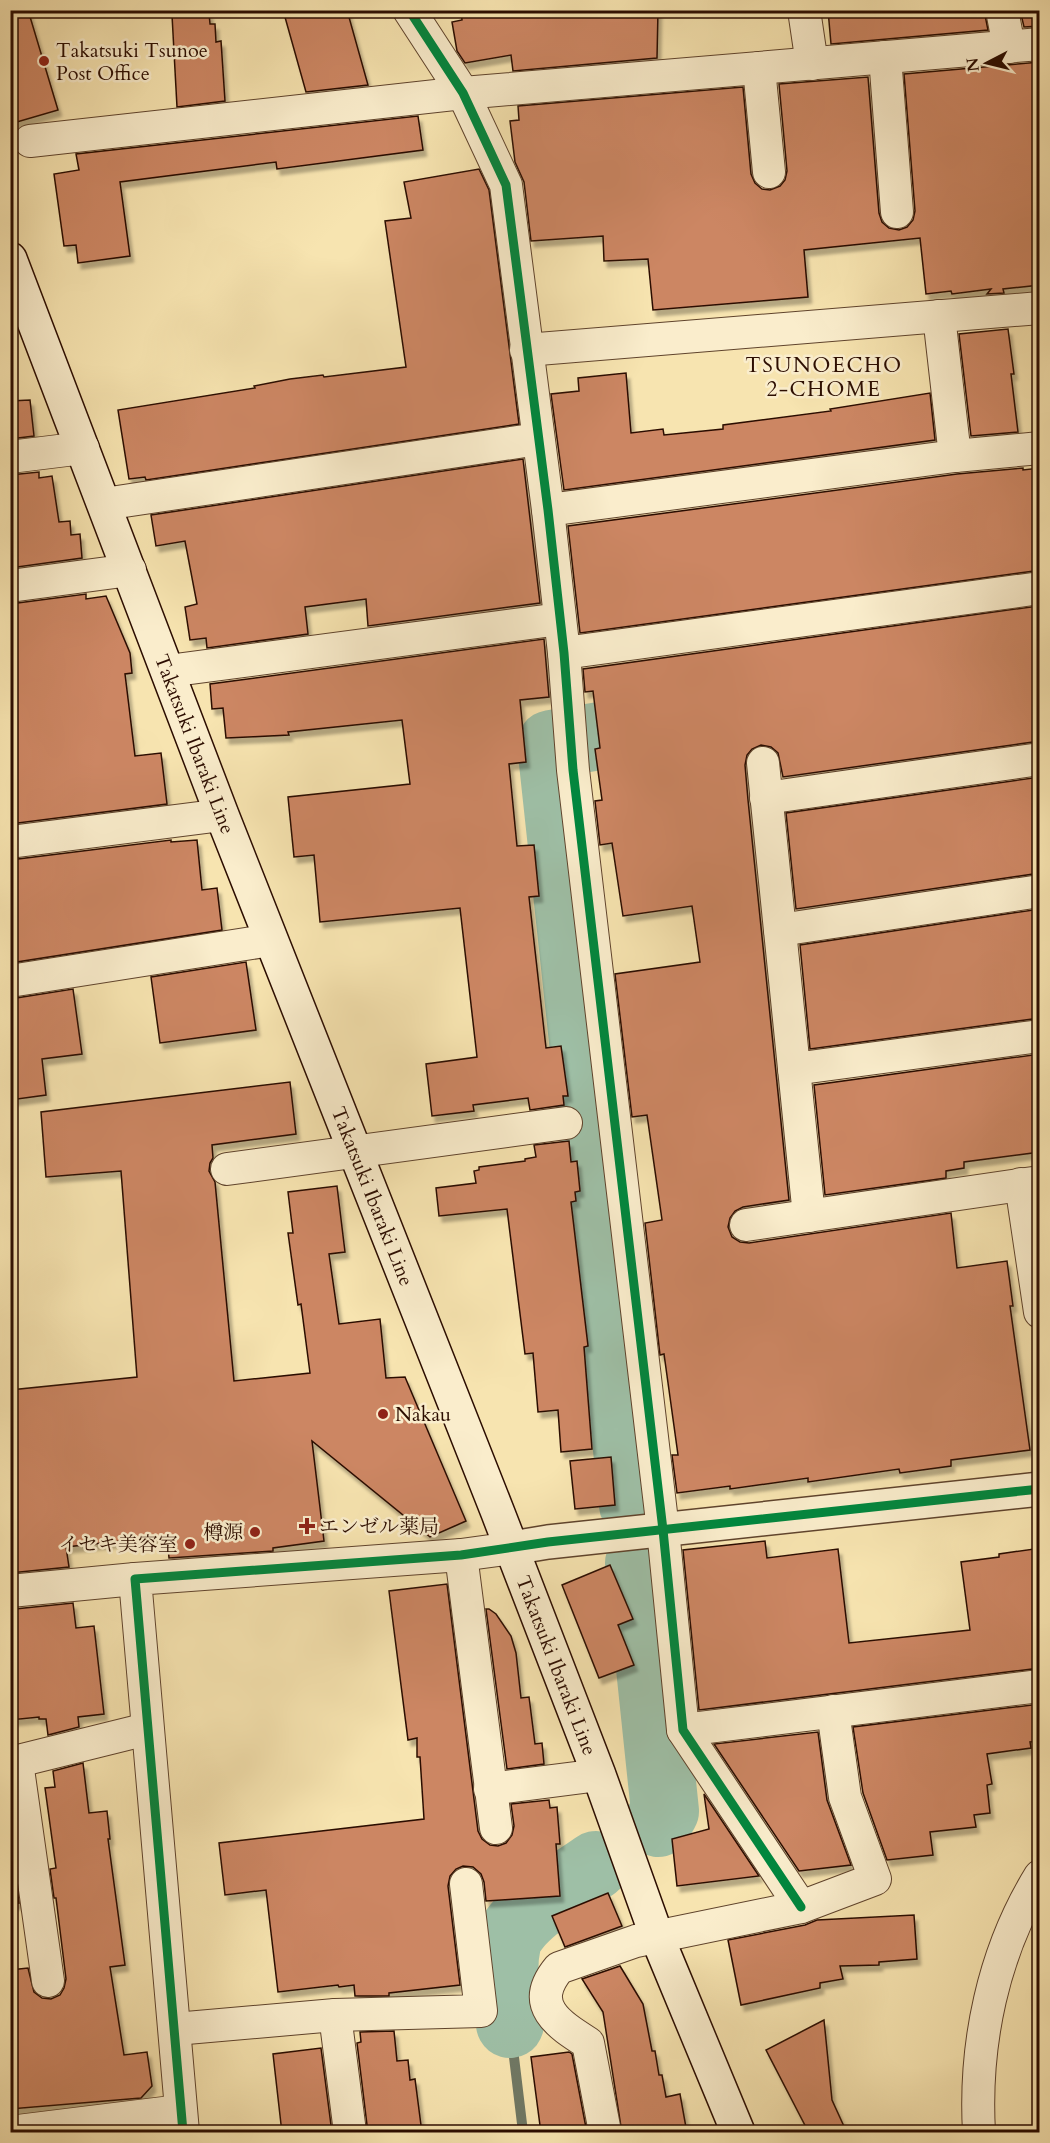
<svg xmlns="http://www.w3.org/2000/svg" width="1050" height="2143" font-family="Cardo,'Noto Serif JP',serif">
<defs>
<filter id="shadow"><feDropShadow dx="3.5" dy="6" stdDeviation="1.5" flood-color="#0004"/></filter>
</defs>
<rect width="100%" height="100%" fill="#f7e4b0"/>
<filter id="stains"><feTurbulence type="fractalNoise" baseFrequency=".00333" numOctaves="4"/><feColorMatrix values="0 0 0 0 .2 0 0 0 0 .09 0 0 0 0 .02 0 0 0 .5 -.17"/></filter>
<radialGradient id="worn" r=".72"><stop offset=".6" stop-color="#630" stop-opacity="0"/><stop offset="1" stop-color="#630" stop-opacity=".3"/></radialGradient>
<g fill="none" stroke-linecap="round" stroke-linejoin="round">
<!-- stream -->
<path stroke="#707864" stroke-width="10" d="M510,2024L523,2132"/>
<!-- river -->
<g stroke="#9ebfa6" stroke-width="68">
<path d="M633,1505L551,744L691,721"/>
<path d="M639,1563L665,1811L658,1823"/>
<path d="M510,2024C507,1998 501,1970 507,1944C513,1916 572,1882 596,1865"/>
</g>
</g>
<!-- building -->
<g fill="#cc8663" stroke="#2c0d00" stroke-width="1.5" filter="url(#shadow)">
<path d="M10,10H28L58,110L10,124Z"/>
<path d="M283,10H347L368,85L306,92Z"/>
<path d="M461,10H658L657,58L513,71L511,55L465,63L457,51L452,22L462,20Z"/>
<path d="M828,10H984L988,30L831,44Z"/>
<path d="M1020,10H1040V26L1024,27Z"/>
<path d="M209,13L210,24H215L216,42L221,41L225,101L177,107L172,15Z"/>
<path d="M1040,62V285L1003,289L1004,293L987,294L991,289L952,294L951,291L926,294L920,238L804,250L808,297L653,310L648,259L604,261L603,236L531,241L524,182L515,162L510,121L519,120L518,106L743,87L751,174L755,183L762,189L770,190L780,186L785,180L787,171L779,84L868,77L879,213L882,222L889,228L899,230L907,227L913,220L915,211L904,74Z"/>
<path d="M418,116L423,150L277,169L276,162L120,182L130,256L78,263L76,245L64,246L54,174L79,170L76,154Z"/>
<path d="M479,169L489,190L519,424L146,480L145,477L129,479L118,410L255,388L254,386L290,379L323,375L324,377L406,367L385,221L411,218L404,182Z"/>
<path d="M1008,329L1014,374H1011L1018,432L971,436L959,334Z"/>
<path d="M626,373L631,433L663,429L664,435L723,429V425L831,411L830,409L930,393L935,440L564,490L551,394L579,391L578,378Z"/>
<path d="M30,400L34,436L10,439V401Z"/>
<path d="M523,459L540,603L368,626L366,599L305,607L308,634L207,648L206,638L190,640L185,607L197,604L185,541L156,546L151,515Z"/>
<path d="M1023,468V470L1040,468V562H1033L1034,571L580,633L568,526L957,474Z"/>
<path d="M39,472V478L52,476L59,522L70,521L71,535L80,534L82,558L10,568V475Z"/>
<path d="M86,594V599L106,596L130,653L132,673L125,674L135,756L161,753L167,804L10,824V604Z"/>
<path d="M1038,606L1040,741L783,777L778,753L771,747L761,745L752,749L747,755L745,765L748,800L789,1200L743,1207L735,1211L730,1218L728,1227L732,1237L740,1242L749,1243L951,1213L957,1268L1007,1261L1013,1306H1010L1030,1450L951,1460V1466L900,1473L899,1469L808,1482V1478L730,1489V1486L677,1493L672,1455H678L664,1354L660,1355L645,1223L662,1220L647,1115L632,1117L615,974L700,962L692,906L623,916L612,843L600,845L595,801L602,800L595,749L600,748L593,691L585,692L583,669Z"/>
<path d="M544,639L549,697L520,700L526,762L509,764L517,846L534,845L539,896L529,897L546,1048L561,1046L568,1096H563L564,1105L530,1110L528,1098L473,1105L474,1111L432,1116L426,1064L477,1057L460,908L320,922L314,855L294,857L288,797L410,784L402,720L288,732L289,735L226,738L223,708L212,709L210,684Z"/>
<path d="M1040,777V873L796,909L786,813Z"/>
<path d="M171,840V842L197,840L202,890L217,888L222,930L10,963V860Z"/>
<path d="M1040,909V1018L810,1049L800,945Z"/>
<path d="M246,962L256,1030L160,1043L151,977Z"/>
<path d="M73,989L82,1054L42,1059L46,1095L10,1100V999Z"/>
<path d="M1040,1054V1152L964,1162V1168L946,1171V1178L825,1195L814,1085Z"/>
<path d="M290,1082L296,1134L212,1145L213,1158L210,1163L209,1171L215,1182L234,1381L310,1373L301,1304L298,1305L288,1233H293L288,1192L337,1186L345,1252L329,1254L339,1324L380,1319L386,1378L405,1377L466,1521L430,1537L312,1441L324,1541L273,1548V1551L169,1558L167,1536L66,1547L69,1567L10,1573V1390L137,1377L121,1171L46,1177L41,1112Z"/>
<path d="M569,1141L571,1162L577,1161L580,1191L575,1192L576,1201L571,1202L588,1346L584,1347L592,1449L561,1452L558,1410L538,1412L533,1353L525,1354L507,1209L439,1216L436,1188L476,1183L474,1171L479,1170V1167L525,1161V1159L536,1157L534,1145Z"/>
<path d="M611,1457L615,1505L575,1509L570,1461Z"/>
<path d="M765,1541L767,1558L838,1549L849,1643L970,1630L961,1562L999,1557V1554L1034,1549L1035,1562H1040V1668L699,1710L683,1550Z"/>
<path d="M610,1565L633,1619L618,1625L634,1665L599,1678L562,1585Z"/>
<path d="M447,1584L478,1831L482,1839L490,1845L498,1846L506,1843L512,1835L514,1826L511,1804L549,1800L550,1808L557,1807L560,1844H556L560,1896L486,1901L484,1882L481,1874L473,1867L463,1866L456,1869L450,1876L448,1886L460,1985L389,1993V1996H355L354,1985L339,1987L338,1985L278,1992L266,1890L225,1895L219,1843L424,1819L420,1757H417V1738L408,1740L389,1591Z"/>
<path d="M73,1603L76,1628L94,1626L104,1714L78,1717L79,1727L48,1735L46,1719H39V1717L10,1720V1631L17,1630L15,1609Z"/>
<path d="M486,1609H489L496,1614L511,1636L516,1653L521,1698L529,1697L535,1744L542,1743L544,1764L507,1769Z"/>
<path d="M1040,1704V1741L1030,1742L1031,1748L987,1754L992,1784L987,1785L990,1813L974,1815L976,1827L930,1832L933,1855L887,1860L863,1793L853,1727Z"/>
<path d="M818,1732L827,1800L851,1865L799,1871L714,1744Z"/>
<path d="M83,1763L89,1813L107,1811L110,1839H108L125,1965L110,1967L124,2055L147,2052L152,2086L141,2098L10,2109V1970L28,1968L34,1992L42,1998L51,1999L60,1995L64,1988L66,1979L56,1898H54L50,1869L56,1868L45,1788L55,1787L53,1771Z"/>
<path d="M704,1794L759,1876L677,1886L672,1839L709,1829Z"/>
<path d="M15,1874L19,1903L10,1904V1875Z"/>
<path d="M608,1893L622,1926L565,1947L552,1916Z"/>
<path d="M914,1915L917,1959L879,1962V1965L840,1966L843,1979L820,1983V1988L741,2005L728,1940L805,1925L817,1920Z"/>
<path d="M620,1966L643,2004L652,2051H655L659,2075H662L666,2097L680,2094L687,2133H622L603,2012L582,1979Z"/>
<path d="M824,2020L832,2100L847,2133H809L766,2050Z"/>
<path d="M394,2031L397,2061L408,2060L410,2080L415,2079L422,2133H368L357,2043L361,2042L360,2032Z"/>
<path d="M321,2048L332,2133H282L273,2054Z"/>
<path d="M569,2052L572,2054L587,2133H541L531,2057Z"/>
</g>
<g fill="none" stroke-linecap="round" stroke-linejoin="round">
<!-- minor casing -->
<g stroke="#5f432c" stroke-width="34">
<g id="minor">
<path d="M409,10L463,93L506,185L548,510L564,653L573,770L663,1530L683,1730L801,1907"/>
<path d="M804,10L812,64"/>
<path d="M1002,10L1009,47"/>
<path d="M885,57L897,212"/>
<path d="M759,68L769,172"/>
<path d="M30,141L463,93L1040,44"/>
<path d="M939,316L955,456"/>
<path d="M526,350L1040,308"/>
<path d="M10,457L83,448"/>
<path d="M104,504L538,439"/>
<path d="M548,510L955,456L1040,448"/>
<path d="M10,586L130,570"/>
<path d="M564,653L1040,588"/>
<path d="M168,671L560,619"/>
<path d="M763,763L809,1216"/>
<path d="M766,798L1040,759"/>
<path d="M10,842L222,815"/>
<path d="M780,930L1040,891"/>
<path d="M10,981L271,940"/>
<path d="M794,1069L1040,1036"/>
<path d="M227,1169L566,1123"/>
<path d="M1021,1184L1040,1312"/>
<path d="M746,1225L1040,1182"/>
<path d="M461,1555L496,1828"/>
<path d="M10,1591L135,1579"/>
<path d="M683,1730L1040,1686"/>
<path d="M17,1762L48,1981"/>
<path d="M10,1763L147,1729"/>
<path d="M490,1789L599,1775"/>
<path d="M335,2015L350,2132"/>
<path d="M175,2029L335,2015L481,2011L466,1884"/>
<path d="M10,2132L180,2111"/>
<path d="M183,2132L135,1579L461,1555L512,1548"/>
<path d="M605,2132L588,2043C558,2024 528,2005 559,1968L636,1941L801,1907L875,1879L845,1797L833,1711"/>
<path d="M979,2132C974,2044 993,1952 1040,1876"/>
</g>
</g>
<!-- tertiary casing -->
<g stroke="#5f432c" stroke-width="36">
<path id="tertiary" d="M512,1548L548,1542L1040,1489"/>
</g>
<!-- secondary casing -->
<g stroke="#2c0d00" stroke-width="36">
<g id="secondary">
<path id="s1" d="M10,259L222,815L498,1513L599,1775L657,1937L738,2132"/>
</g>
</g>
<!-- minor -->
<use href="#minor" stroke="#faedcc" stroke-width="32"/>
<!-- tertiary -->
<use href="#tertiary" stroke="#faedcc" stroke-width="33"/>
<!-- secondary -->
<use href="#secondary" stroke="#faedcc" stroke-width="33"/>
<!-- cycleway casing -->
<g stroke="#faedcc" stroke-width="13">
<g id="cycleway">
<path d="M409,10L463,93L506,185L548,510L564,653L573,770L663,1530L683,1730L801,1907"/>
<path d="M183,2132L135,1579L461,1555L548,1542L1040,1489"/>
</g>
</g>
<!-- cycleway -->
<use href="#cycleway" stroke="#00873e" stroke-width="9"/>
</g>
<!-- markers -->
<g fill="#8f2418" stroke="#faedcc" stroke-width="2">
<circle cx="44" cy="61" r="6"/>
<circle cx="383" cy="1414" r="6"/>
<path d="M304 1517h6v6h6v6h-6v6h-6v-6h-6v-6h6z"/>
<circle cx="255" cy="1532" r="6"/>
<circle cx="190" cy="1544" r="6"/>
</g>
<g text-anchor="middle" stroke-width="5" stroke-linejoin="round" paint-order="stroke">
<!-- poi labels -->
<g font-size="20" fill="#2c0d00" stroke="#faedcc" text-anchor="start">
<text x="56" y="57">Takatsuki Tsunoe<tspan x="56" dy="23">Post Office</tspan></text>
<text x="395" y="1421">Nakau</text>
<text x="319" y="1533">エンゼル薬局</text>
<text x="243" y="1539" text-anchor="end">樽源</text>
<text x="178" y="1551" text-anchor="end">イセキ美容室</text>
</g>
<!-- street labels -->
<g font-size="20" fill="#2c0d00" stroke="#faedcc">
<text dy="7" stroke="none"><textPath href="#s1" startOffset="519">Takatsuki Ibaraki Line</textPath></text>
<text dy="7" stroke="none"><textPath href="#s1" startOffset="1005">Takatsuki Ibaraki Line</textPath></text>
<text dy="7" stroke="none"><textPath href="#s1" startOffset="1509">Takatsuki Ibaraki Line</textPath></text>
</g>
<!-- neighbourhood labels -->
<g font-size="21" letter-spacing="1.5" fill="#2c0d00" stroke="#faedcc">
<text x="824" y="372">TSUNOECHO<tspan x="824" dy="24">2-CHOME</tspan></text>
</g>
</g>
<!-- margin -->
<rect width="1050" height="2143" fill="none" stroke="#f7e4b0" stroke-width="36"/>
<rect x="12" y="12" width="1026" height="2119" fill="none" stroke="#2c0d00" stroke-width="3"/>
<rect x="18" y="18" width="1014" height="2107" fill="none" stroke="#2c0d00" stroke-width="1.5"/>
<!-- north arrow -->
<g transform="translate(987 63) rotate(263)" stroke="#faedcc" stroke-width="4.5" paint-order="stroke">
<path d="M0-4.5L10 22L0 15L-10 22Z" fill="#2c0d00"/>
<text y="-9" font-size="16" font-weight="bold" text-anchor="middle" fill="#2c0d00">N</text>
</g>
<rect width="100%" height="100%" filter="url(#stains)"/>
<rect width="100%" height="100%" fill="url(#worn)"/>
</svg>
